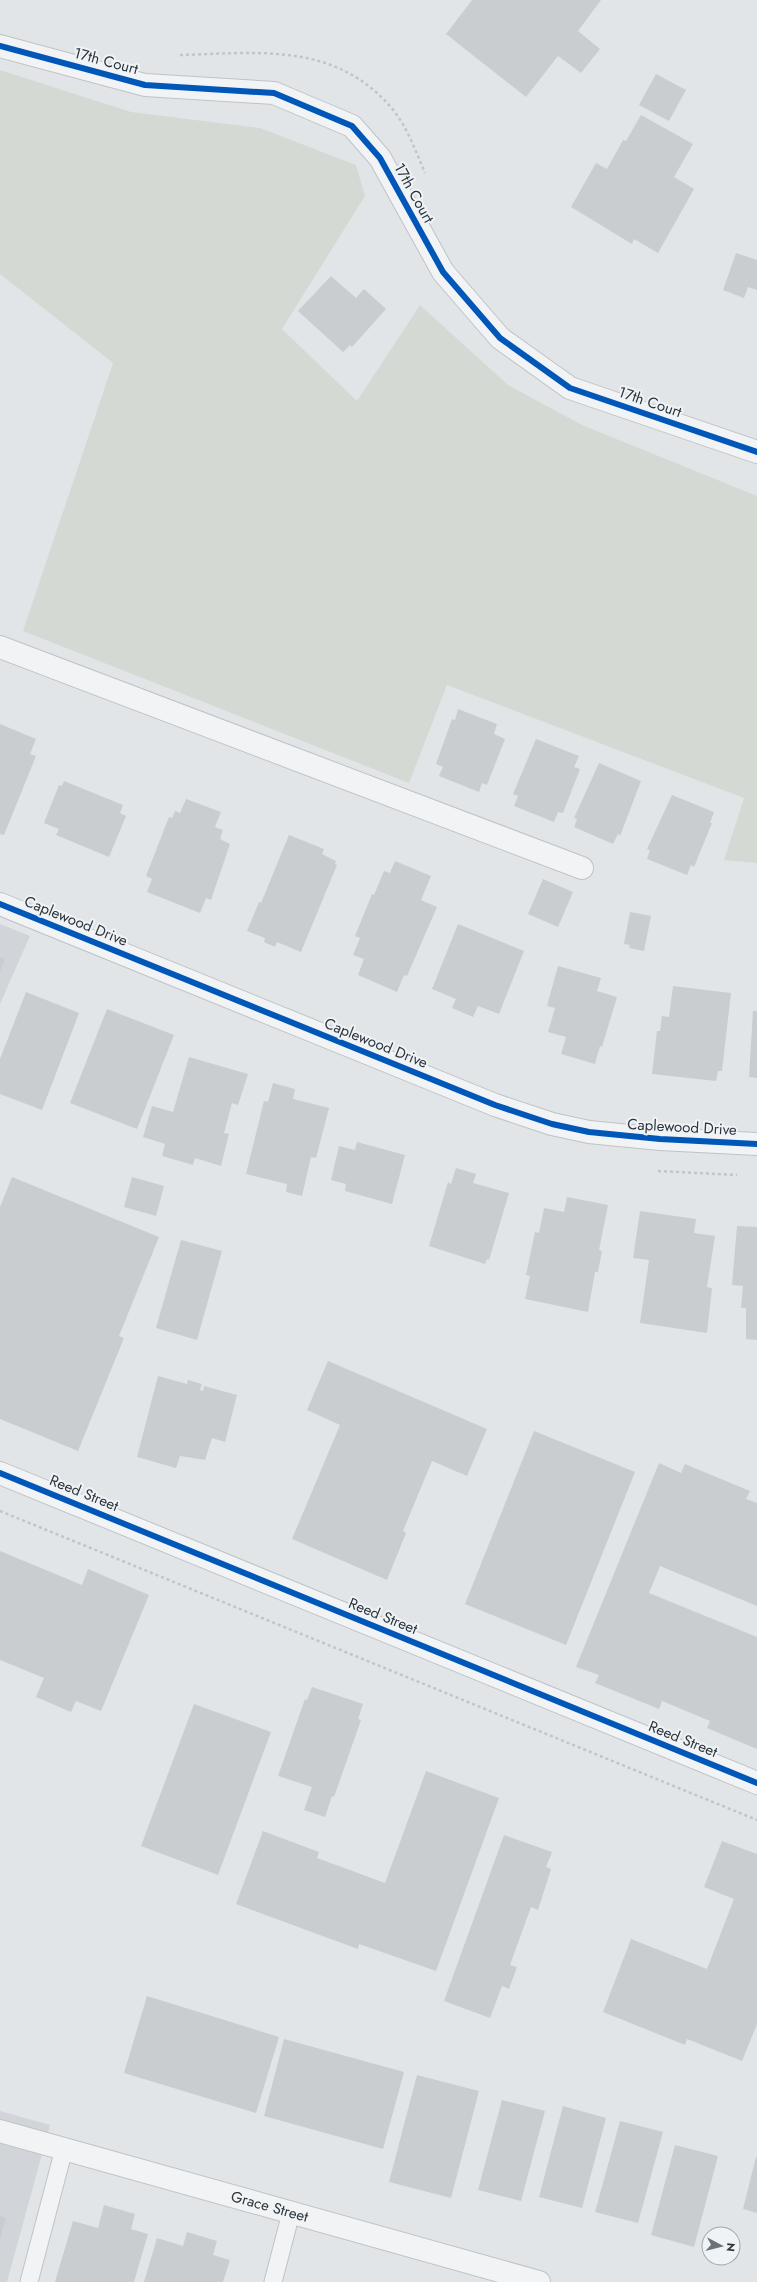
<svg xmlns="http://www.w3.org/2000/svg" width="757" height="2282" font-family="Jost,sans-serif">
<rect width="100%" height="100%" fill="#e2e5e7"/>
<!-- built -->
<g fill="#d1d5da">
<path d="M0,924L30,936L0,1004Z"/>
<path d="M0,2111L50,2125L7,2282H0Z"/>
</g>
<!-- green -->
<path fill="#d4dad3" d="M0,70L131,112L260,128L356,165L365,196L282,329L357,401L420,305L508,385L582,425L757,496V863L724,860L744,798L447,685L409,783L23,631L113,363L0,274Z"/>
<!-- building -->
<g fill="#cacdcf">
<path d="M472,0H601L578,31L600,49L581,73L558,56L526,97L446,34Z"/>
<path d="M656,74L686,90L669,121L639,105Z"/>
<path d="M641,115L693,144L674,177L694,189L658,253L634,239L632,244L571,207L596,163L607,169L623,140L626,141Z"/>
<path d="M736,253L757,260V290L748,287L744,298L723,290Z"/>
<path d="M331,276L356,298L364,289L386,309L352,347L350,345L343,352L298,311Z"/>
<path d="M458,709L497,724L494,734L505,739L487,785L482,783L479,792L439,776L443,767L436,764L452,719L455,720Z"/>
<path d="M0,724L36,739L30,754L36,756L4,835L0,834Z"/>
<path d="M536,739L579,756L574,767L580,769L563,813L558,812L554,822L514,806L518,796L513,794Z"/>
<path d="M599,763L641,781L620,836L618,834L613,844L574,827L577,819L574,818Z"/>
<path d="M64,781L123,805L120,813L126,816L109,857L56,835L59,829L44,823L59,785L62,786Z"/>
<path d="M672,795L714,812L710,823H712L694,867L691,865L687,875L647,859L650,850L647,849Z"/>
<path d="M186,799L221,812L215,827L223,830L220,839L230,844L211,900L206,898L200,913L147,892L152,879L146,876L169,817L172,818L175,811L180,813Z"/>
<path d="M289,835L324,849L322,854L336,861L335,864L337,865L301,952L277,942L275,947L264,942L265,938L247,931L259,902L261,903Z"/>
<path d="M395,861L431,876L421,900L437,907L407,976L404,975L397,992L358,975L364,959L353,955L360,938L355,936L372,894L374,895L384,871L390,873Z"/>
<path d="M543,879L573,892L558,927L528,914Z"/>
<path d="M630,912L651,916L644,951L629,948L630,945L624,944Z"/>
<path d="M458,924L524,951L499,1014L478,1006L473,1017L452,1008L456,999L432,989Z"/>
<path d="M0,957L5,959L0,972Z"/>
<path d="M558,966L601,978L597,991L617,997L602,1047L600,1046L595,1064L561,1054L566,1037L548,1032L555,1008L547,1006Z"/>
<path d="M673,986L731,993L722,1071H718L716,1081L652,1074L657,1031H660L662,1016L669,1017Z"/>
<path d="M26,992L79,1013L42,1110L0,1094V1059Z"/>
<path d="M107,1009L174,1035L137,1129L70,1103Z"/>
<path d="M753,1011H757V1078L749,1077Z"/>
<path d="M189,1057L248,1074L238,1105L232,1103L224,1133L229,1134L221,1166L195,1158L193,1165L162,1156L165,1144L143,1137L152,1106L173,1112Z"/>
<path d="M273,1083L295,1089L293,1099L329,1108L316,1158L311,1157L302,1196L286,1192L287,1184L246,1174L264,1101L268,1102Z"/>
<path d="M357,1142L405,1155L392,1204L345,1191L346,1184L331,1180L339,1146L355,1150Z"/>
<path d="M456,1168L476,1174L473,1183L509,1193L489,1260L487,1259L485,1264L429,1246L448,1182L451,1184Z"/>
<path d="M12,1177L159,1237L119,1336L124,1338L78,1451L0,1419V1207Z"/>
<path d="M132,1177L164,1186L156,1216L124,1207Z"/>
<path d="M567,1197L608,1205L599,1250L602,1251L598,1272H595L588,1312L525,1299L530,1276L526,1275L535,1232L539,1233L544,1208L564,1212Z"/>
<path d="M640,1211L696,1219L694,1233L715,1236L707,1287L712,1288L707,1333L640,1323L649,1260L633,1258Z"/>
<path d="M737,1226L757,1227V1340L746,1339V1308H741L743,1286L732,1285Z"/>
<path d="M181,1240L222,1251L197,1340L156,1328Z"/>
<path d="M328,1361L487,1429L467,1476L432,1461L403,1531L406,1533L387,1580L292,1539L340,1425L307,1410Z"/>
<path d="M158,1376L187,1384L188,1380L202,1384L200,1390L203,1391L204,1386L237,1395L225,1442L212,1438L205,1460L180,1456L176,1468L137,1457Z"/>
<path d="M534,1431L635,1472L566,1645L465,1604Z"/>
<path d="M659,1463L681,1473L685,1464L750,1491L746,1499L757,1503V1606L660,1566L649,1593L757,1637V1749L707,1728L710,1721L662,1701L659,1709L595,1683L599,1675L576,1667Z"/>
<path d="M0,1551L82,1585L88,1569L149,1595L101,1711L76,1701L71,1712L36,1697L44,1678L0,1660Z"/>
<path d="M312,1687L363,1704L358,1719L361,1720L334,1797L332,1796L325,1817L304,1810L312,1787L278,1776L305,1699L307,1700Z"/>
<path d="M194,1704L271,1732L218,1875L141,1846Z"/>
<path d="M426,1771L499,1798L436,1971L359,1944L358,1949L236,1904L263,1831L319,1852L317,1858L385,1883Z"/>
<path d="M504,1835L552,1852L546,1867L551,1869L538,1910L531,1907L510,1965L517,1967L509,1989L502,1986L490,2018L444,2001Z"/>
<path d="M722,1841L757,1854V2024L742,2061L687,2039L685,2045L603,2012L631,1939L707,1969L734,1899L704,1887Z"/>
<path d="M147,1996L279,2037L256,2113L124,2073Z"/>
<path d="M284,2039L404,2072L383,2149L264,2116Z"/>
<path d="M417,2075L479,2091L451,2198L389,2182Z"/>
<path d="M502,2100L545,2111L521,2201L478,2190Z"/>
<path d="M563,2106L606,2118L582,2208L539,2197Z"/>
<path d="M620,2121L663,2132L638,2223L595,2212Z"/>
<path d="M675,2145L718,2156L694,2247L651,2235Z"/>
<path d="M756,2157H757V2213L743,2209Z"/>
<path d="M104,2205L135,2214L131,2229L148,2234L134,2282H55L73,2221L98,2228Z"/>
<path d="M0,2216L6,2218L0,2239Z"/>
<path d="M187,2232L217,2241L213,2255L230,2260L223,2282H144L157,2238L183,2246Z"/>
</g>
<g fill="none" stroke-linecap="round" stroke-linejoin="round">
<!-- lane casing -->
<g stroke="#c0c3c5" stroke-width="19">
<g id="lane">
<path d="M29,2282L64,2149"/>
<path d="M273,2282L291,2213"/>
</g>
</g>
<!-- street casing -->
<g stroke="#c0c3c5" stroke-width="24">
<g id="street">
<path d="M0,46L145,85L274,93L352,126L380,158L443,272L500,338L570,388L757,452"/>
<path d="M0,647L582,868"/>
<path d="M0,904L495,1105L552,1124L589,1132L660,1139L757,1144"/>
<path d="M0,1473L757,1783"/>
<path id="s1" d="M0,2131L539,2282"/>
</g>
</g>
<!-- path -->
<g stroke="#c2c5c7" stroke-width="2.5" stroke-dasharray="3 3" stroke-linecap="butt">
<path d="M180,55C259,53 337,41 394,111C408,129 416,152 425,173"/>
<path d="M658,1171L737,1175"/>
<path d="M0,1511L757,1820"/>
</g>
<!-- lane -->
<use href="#lane" stroke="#f1f3f4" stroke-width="17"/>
<!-- street -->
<use href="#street" stroke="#f1f3f4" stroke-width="22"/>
<!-- cycleway casing -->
<g stroke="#f0f3f6" stroke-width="8">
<g id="cycleway">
<path d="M0,46L145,85L274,93L352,126L380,158L443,272L500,338L570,388L757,452"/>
<path d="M0,904L495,1105L552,1124L589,1132L660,1139L757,1144"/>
<path d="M0,1473L757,1783"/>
</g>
</g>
<!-- cycleway -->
<use href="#cycleway" stroke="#0057b8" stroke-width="6"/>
</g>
<g text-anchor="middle" stroke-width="4" stroke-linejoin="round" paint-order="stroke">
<!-- street labels -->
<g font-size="15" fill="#2a353e" stroke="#f0f3f6">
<text transform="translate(106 61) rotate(15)" y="5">17th Court</text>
<text transform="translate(414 193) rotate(61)" y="5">17th Court</text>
<text transform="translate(650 402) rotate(19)" y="5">17th Court</text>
<text transform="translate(76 921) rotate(22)" y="5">Caplewood Drive</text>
<text transform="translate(376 1043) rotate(22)" y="5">Caplewood Drive</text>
<text transform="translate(682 1127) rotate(3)" y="5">Caplewood Drive</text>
<text transform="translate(84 1493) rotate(22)" y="5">Reed Street</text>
<text transform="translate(383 1616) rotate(22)" y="5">Reed Street</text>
<text transform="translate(683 1739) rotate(22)" y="5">Reed Street</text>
<text dy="5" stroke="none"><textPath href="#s1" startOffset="280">Grace Street</textPath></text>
</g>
</g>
<!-- north arrow -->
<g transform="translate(721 2246) rotate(97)"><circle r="19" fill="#f0f3f6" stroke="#a1a7ac"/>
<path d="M0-3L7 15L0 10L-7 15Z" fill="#6a7379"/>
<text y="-6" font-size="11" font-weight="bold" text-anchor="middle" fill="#2a353e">N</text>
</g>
</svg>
